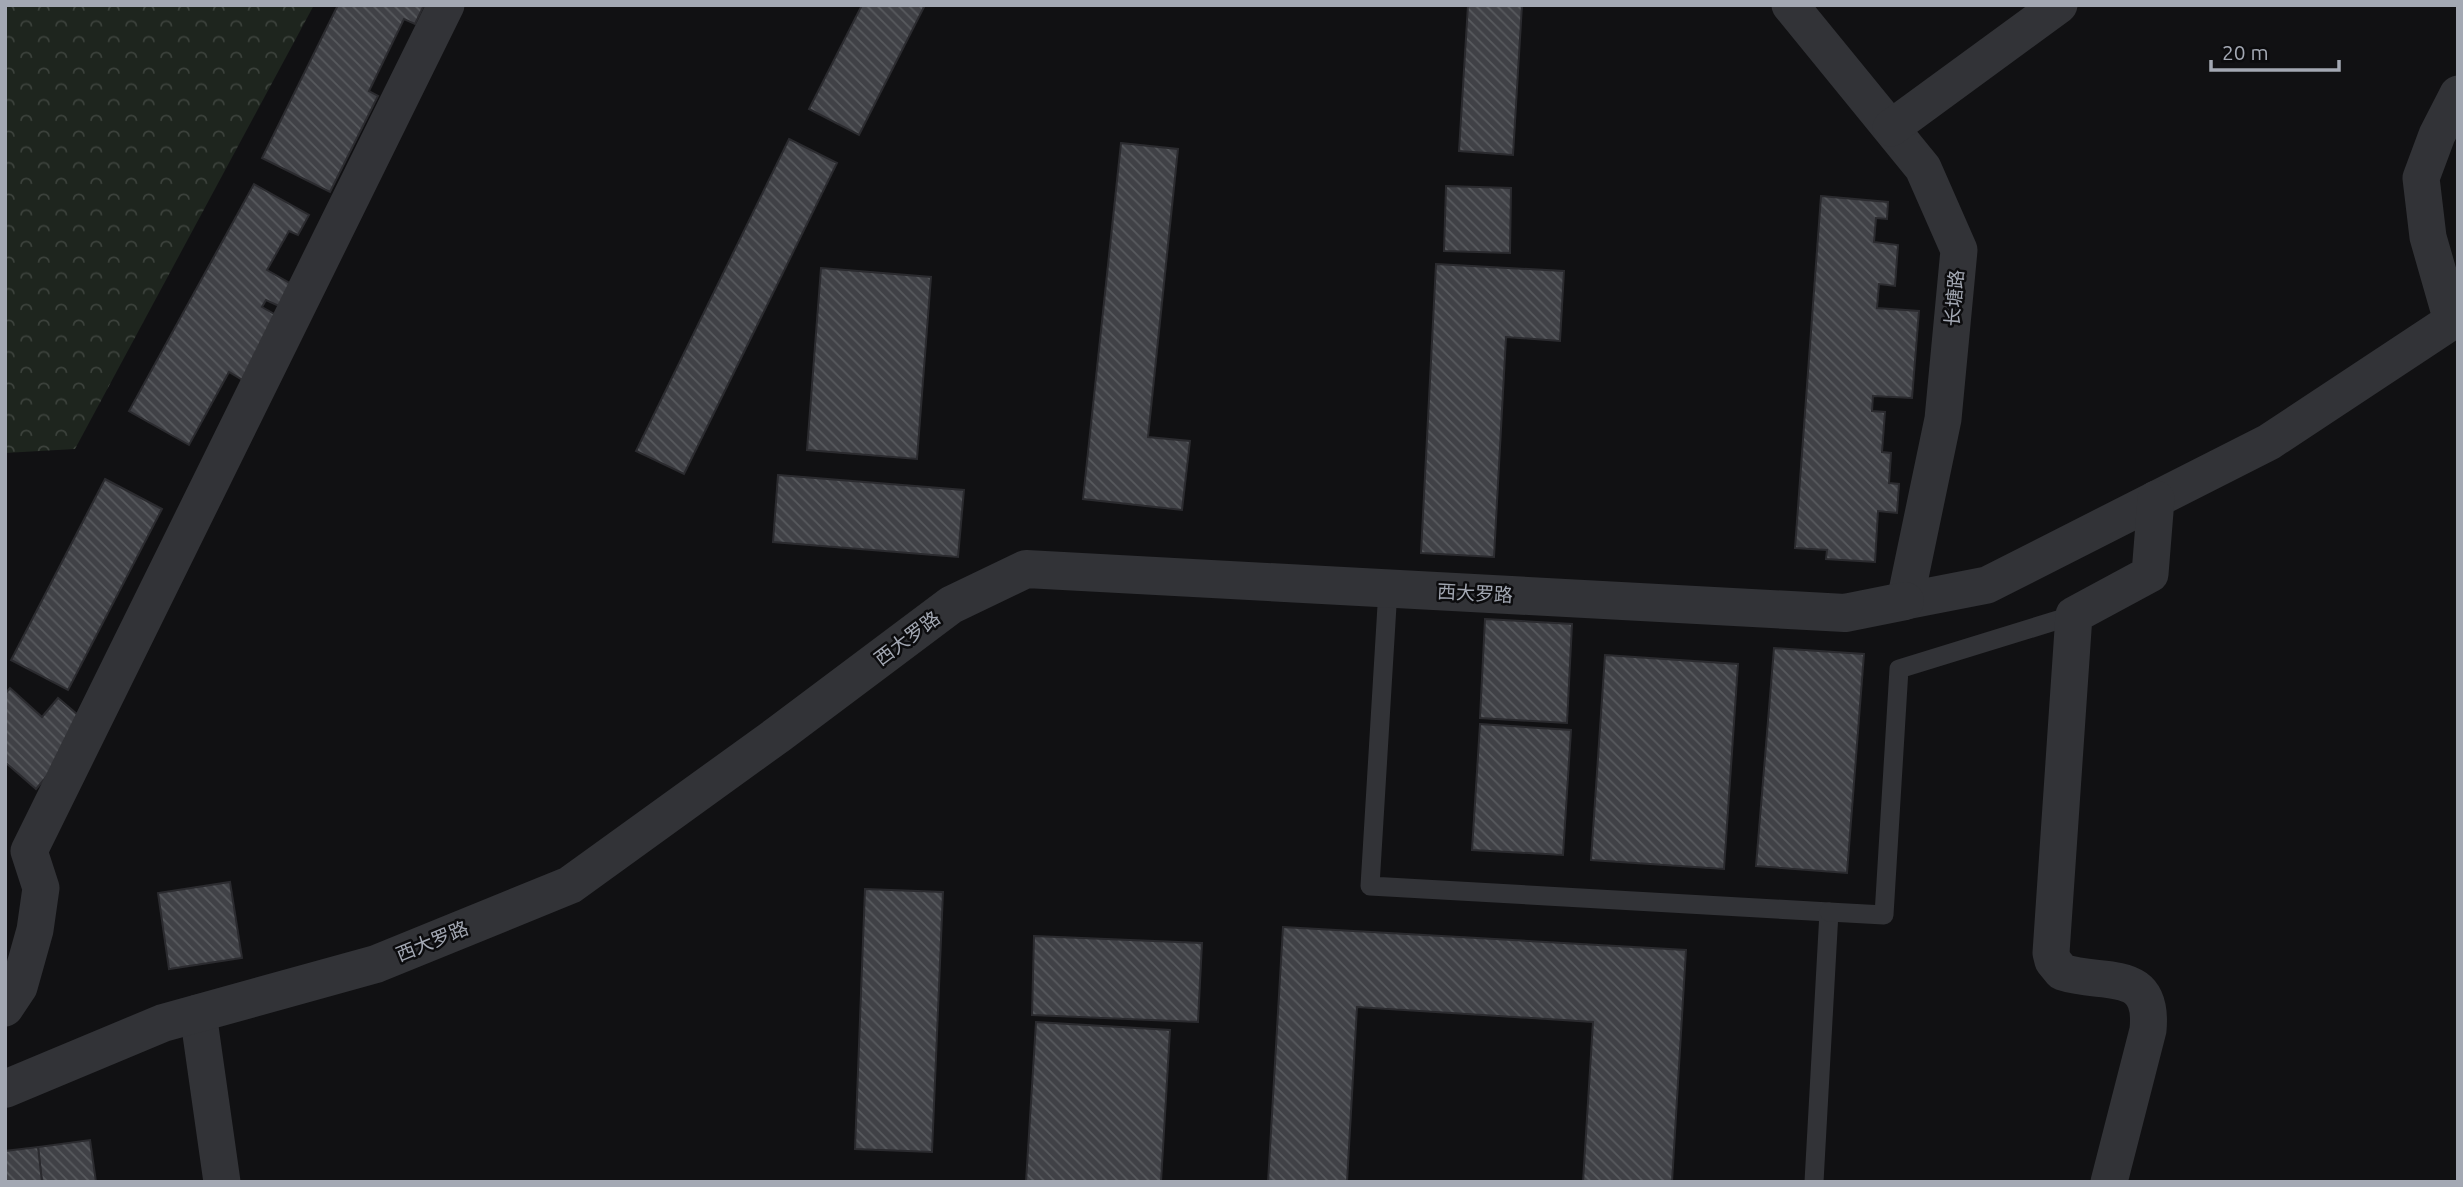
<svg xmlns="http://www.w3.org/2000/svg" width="2463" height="1187" font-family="Ubuntu,'Noto Sans SC',sans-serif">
<defs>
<pattern id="forest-crowns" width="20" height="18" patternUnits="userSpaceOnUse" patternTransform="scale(1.75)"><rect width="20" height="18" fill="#1e251e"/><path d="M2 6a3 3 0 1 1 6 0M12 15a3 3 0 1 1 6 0" fill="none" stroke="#3c423c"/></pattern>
<pattern id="building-back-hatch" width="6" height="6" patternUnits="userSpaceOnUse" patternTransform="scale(1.75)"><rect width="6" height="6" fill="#404146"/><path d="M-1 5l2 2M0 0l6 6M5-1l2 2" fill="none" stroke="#585a5e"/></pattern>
</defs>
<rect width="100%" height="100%" fill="#111113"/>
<!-- forest -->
<path fill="url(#forest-crowns)" d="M5,5H314L75,449L5,453Z"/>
<!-- building -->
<g fill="url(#building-back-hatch)" stroke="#2b2b2f" stroke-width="2">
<path d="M338,5H424L415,24L404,19L369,91L378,96L330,192L262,158Z"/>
<path d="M862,5H925L859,135L809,109Z"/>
<path d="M1468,5H1522L1513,155L1459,151Z"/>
<path d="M789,139L837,163L684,474L636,451Z"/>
<path d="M1121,143L1178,149L1148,437L1190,441L1182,510L1083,499Z"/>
<path d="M254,184L309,215L298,235L289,231L267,270L293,285L281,307L266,300L262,307L281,318L246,382L229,372L189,445L129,411Z"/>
<path d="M1446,186L1511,188L1510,253L1444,251Z"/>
<path d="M1821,196L1888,202L1887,219L1876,218L1874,242L1898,245L1895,286L1879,284L1877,308L1919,311L1912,398L1873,396L1872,411L1885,412L1882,452L1891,453L1889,483L1899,484L1897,513L1878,511L1875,562L1826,559L1827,550L1795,548Z"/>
<path d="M1436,264L1564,271L1560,341L1506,337L1494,557L1421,553Z"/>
<path d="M821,268L931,277L917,459L807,450Z"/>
<path d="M778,475L964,490L958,557L773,542Z"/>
<path d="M105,479L162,509L68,690L11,660Z"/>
<path d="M1485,619L1572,624L1567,723L1480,718Z"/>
<path d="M1774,648L1864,654L1847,873L1756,866Z"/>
<path d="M1605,655L1738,664L1724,869L1591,860Z"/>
<path d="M10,688L42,717L58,698L90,725L36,789L5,762V694Z"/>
<path d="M1480,724L1571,730L1563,855L1472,850Z"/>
<path d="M230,882L242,958L169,969L158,893Z"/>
<path d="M865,889L943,892L932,1152L855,1149Z"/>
<path d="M1283,927L1686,950L1672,1182H1583L1593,1022L1357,1007L1347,1182H1268Z"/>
<path d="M1034,936L1202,943L1198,1022L1032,1015Z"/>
<path d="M1036,1022L1170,1030L1161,1182H1026Z"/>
<path d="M90,1140L96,1182H42L38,1147Z"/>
<path d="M38,1147L42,1182H5V1151Z"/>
</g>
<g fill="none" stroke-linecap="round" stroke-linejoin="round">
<!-- service -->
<g stroke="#323337" stroke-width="19">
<path d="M1388,589L1370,886L1829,912L1814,1182"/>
<path d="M1829,912L1884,915L1899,669L2074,615"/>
</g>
<!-- minor -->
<g stroke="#323337" stroke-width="37">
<path d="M1790,5L1923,168L1959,250L1943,419L1905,601L1987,585L2269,442L2452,321L2428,237L2421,178L2437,135L2458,94"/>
<path d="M1891,128L2059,5"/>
<path d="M5,1008L19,987L35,930L41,888L29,851L446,5"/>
<path d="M198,1013L222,1182"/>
<path d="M2109,1182L2148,1030C2154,966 2104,986 2062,972L2053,961L2051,953L2074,615L2150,574L2156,499"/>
</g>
<!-- tertiary -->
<path stroke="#323337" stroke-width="38" d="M5,1089L163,1023L376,964L570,885L779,734L951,605L1026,569L1845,613L1905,601"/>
</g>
<g text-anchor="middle" stroke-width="5" stroke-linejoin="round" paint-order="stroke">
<!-- street labels -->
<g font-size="19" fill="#a3a8b3" stroke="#0c0c0e">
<text transform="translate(1954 298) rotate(-85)" y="7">长塘路</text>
<text transform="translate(1475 593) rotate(3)" y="7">西大罗路</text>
<text transform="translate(907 638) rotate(-37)" y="7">西大罗路</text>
<text transform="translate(432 941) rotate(-22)" y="7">西大罗路</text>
</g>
</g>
<!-- border -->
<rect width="2463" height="1187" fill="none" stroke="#a3a8b3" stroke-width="14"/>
<!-- scale -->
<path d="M2211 60v10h128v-10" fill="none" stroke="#a3a8b3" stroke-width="3.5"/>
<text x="2222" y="60" font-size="21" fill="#a3a8b3" stroke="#0c0c0e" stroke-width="5" paint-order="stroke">20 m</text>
</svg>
